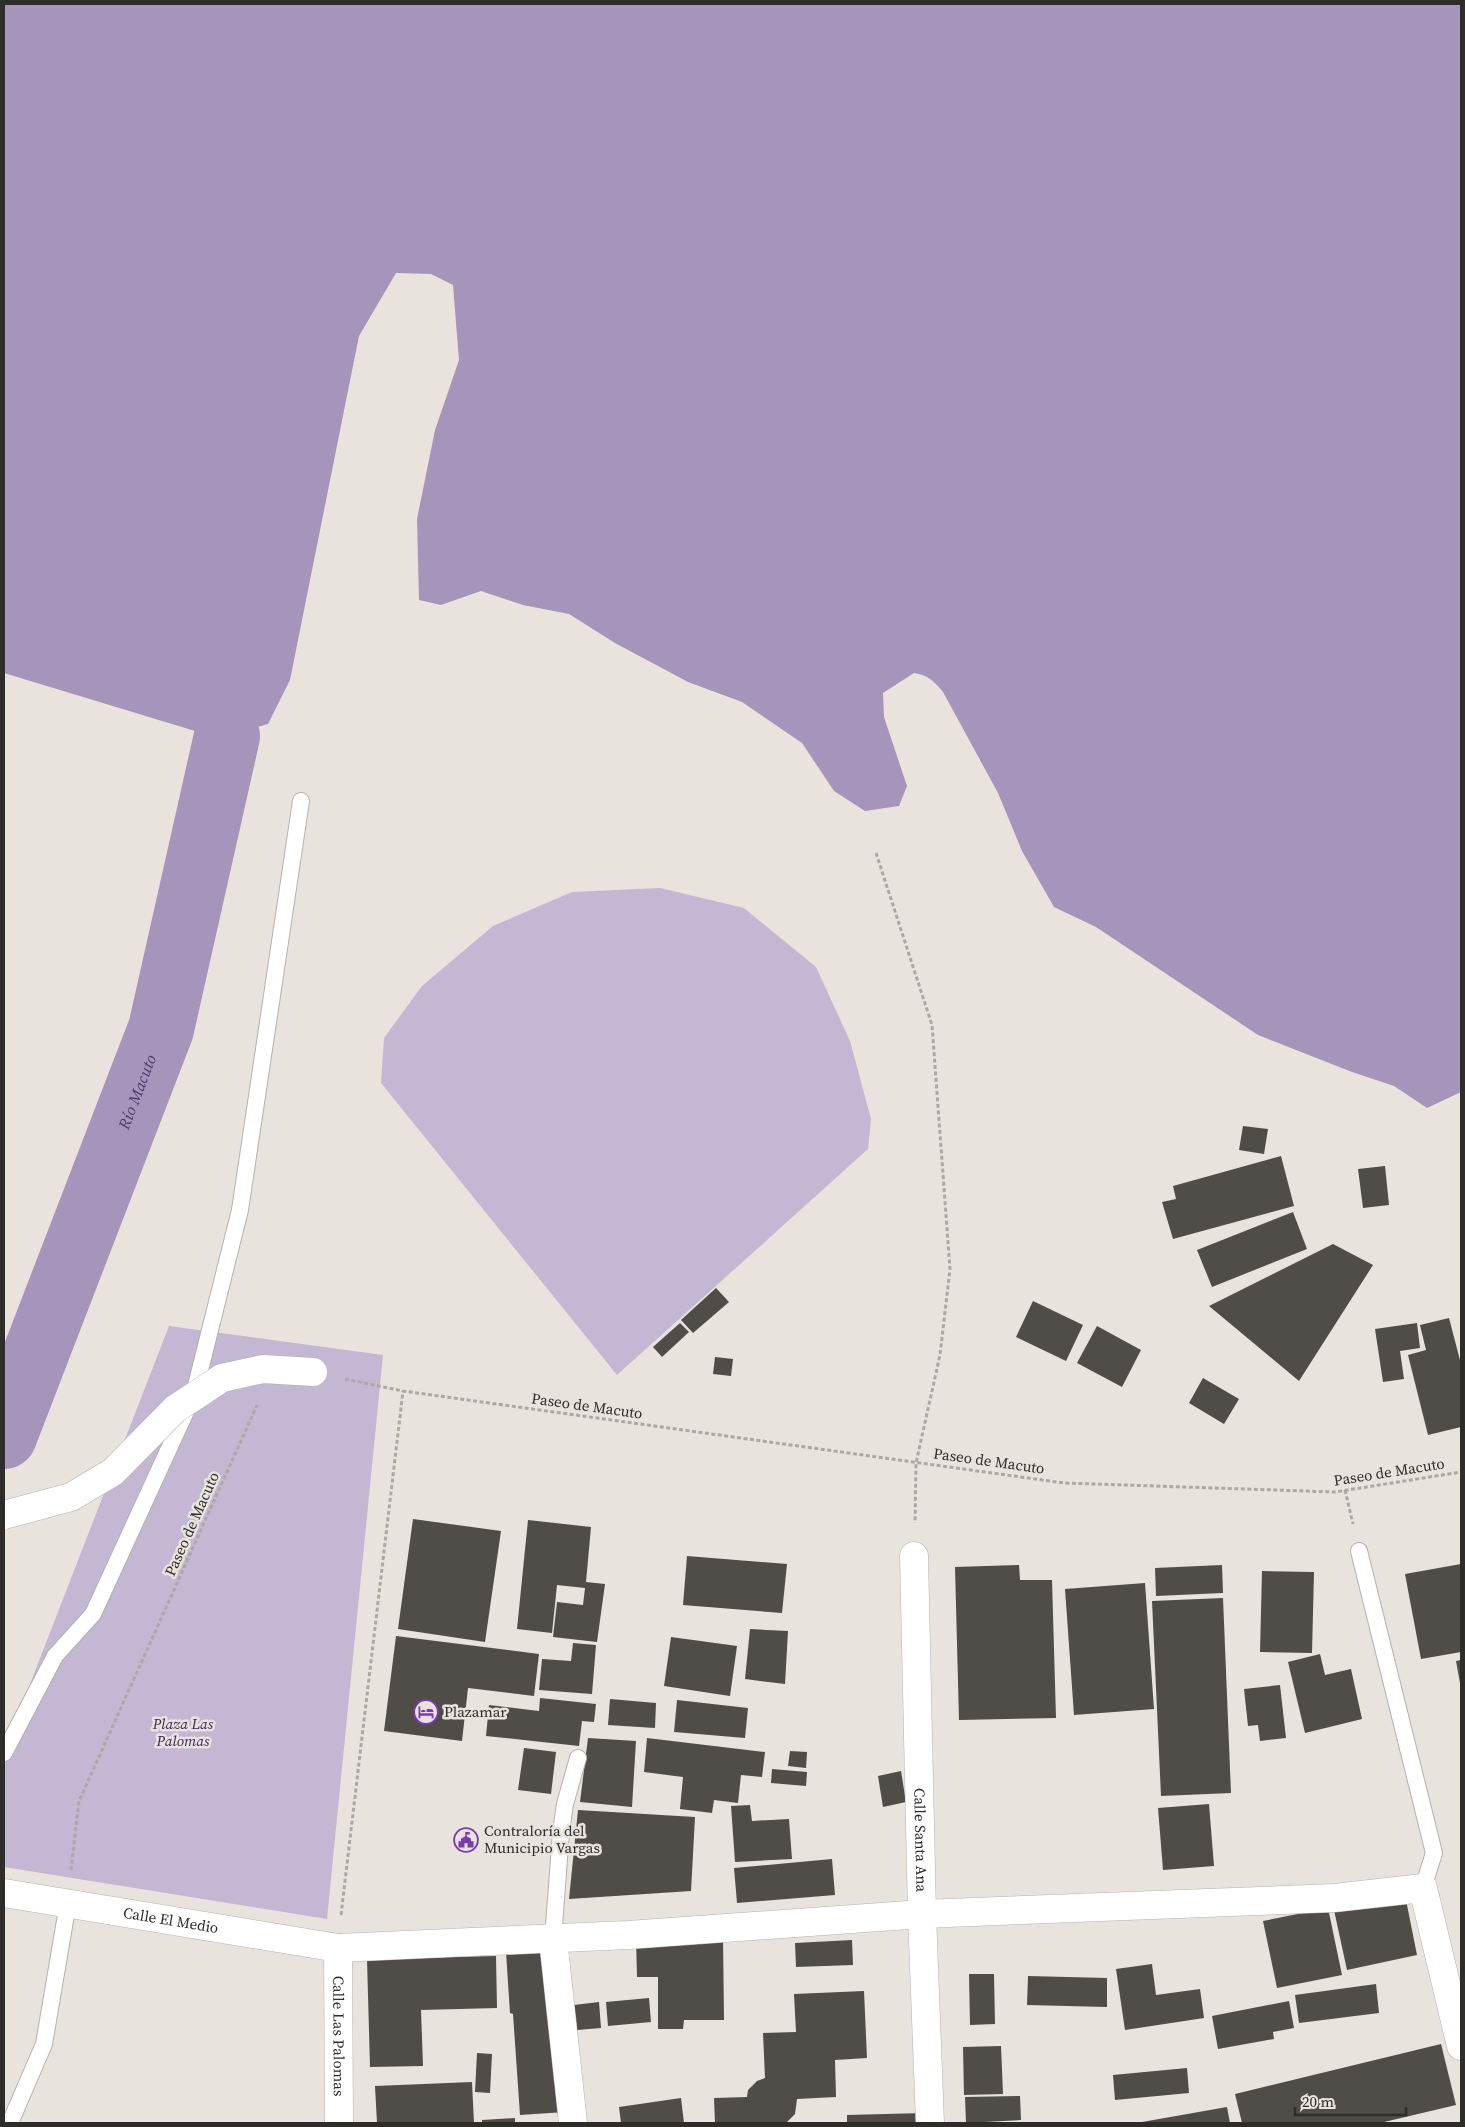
<svg xmlns="http://www.w3.org/2000/svg" width="1465" height="2127" font-family="'Source Serif 4',serif">
<rect width="100%" height="100%" fill="#e8e3dd"/>
<!-- green -->
<g fill="#c3b7d4">
<path d="M660,888L744,908L816,967L850,1041L871,1119L868,1149L617,1375L381,1083L384,1038L422,986L493,926L572,892Z"/>
<path d="M169,1326L383,1355L327,1919L4,1867V1751Z"/>
</g>
<!-- water -->
<path fill="#a595bb" d="M4,4H1461V1092L1427,1108L1394,1086L1352,1072L1258,1035L1096,927L1054,907L1022,851L998,793L943,692C934,681 928,675 914,673L883,693L884,717L907,786L899,806L865,811L834,791L802,743L742,702L688,682L615,643L569,614L523,605L481,591L441,605L419,600L417,519L435,430L459,360L453,285L431,274L396,273L359,336L290,680L268,724L227,736L195,731L4,673Z"/>
<g fill="none" stroke-linecap="round" stroke-linejoin="round">
<!-- river -->
<path stroke="#a595bb" stroke-width="66" id="s1" d="M4,1436L161,1029L227,736"/>
</g>
<!-- building -->
<g fill="#504c47">
<path d="M1243,1126L1268,1129L1264,1154L1239,1150Z"/>
<path d="M1281,1156L1294,1206L1173,1239L1162,1202L1176,1199L1173,1186Z"/>
<path d="M1385,1166L1389,1205L1363,1208L1358,1169Z"/>
<path d="M1293,1212L1307,1249L1212,1287L1197,1250Z"/>
<path d="M1333,1244L1373,1265L1299,1381L1209,1306Z"/>
<path d="M716,1288L729,1302L693,1333L681,1320Z"/>
<path d="M1033,1301L1083,1325L1066,1361L1016,1337Z"/>
<path d="M1449,1318L1461,1364V1427L1428,1435L1408,1355L1426,1350L1420,1325Z"/>
<path d="M680,1323L689,1332L662,1357L653,1347Z"/>
<path d="M1417,1323L1420,1348L1400,1351L1404,1379L1383,1382L1375,1329Z"/>
<path d="M1097,1326L1141,1350L1122,1387L1077,1363Z"/>
<path d="M715,1357L733,1359L731,1376L713,1374Z"/>
<path d="M1203,1378L1239,1399L1224,1424L1189,1403Z"/>
<path d="M413,1519L501,1531L485,1642L398,1629Z"/>
<path d="M528,1520L591,1527L586,1582L605,1584L597,1642L553,1637L557,1602L583,1605L585,1588L557,1585L552,1633L517,1629Z"/>
<path d="M687,1556L787,1564L782,1613L683,1605Z"/>
<path d="M1461,1564V1652L1421,1659L1405,1574Z"/>
<path d="M1019,1565L1020,1580H1052L1056,1718L959,1720L955,1567Z"/>
<path d="M1222,1565L1223,1593L1156,1596L1155,1568Z"/>
<path d="M1262,1571L1314,1572L1312,1653L1260,1652Z"/>
<path d="M1145,1583L1154,1709L1074,1715L1065,1589Z"/>
<path d="M1223,1598L1231,1793L1161,1796L1152,1601Z"/>
<path d="M750,1629L788,1631L785,1684L745,1679Z"/>
<path d="M396,1636L539,1654L534,1696L468,1688L462,1741L384,1731Z"/>
<path d="M671,1637L737,1646L730,1696L664,1686Z"/>
<path d="M573,1643L596,1645L592,1694L539,1690L542,1659L571,1661Z"/>
<path d="M1320,1654L1325,1675L1351,1669L1362,1719L1305,1733L1288,1662Z"/>
<path d="M1461,1660V1683H1460L1456,1661Z"/>
<path d="M1280,1685L1286,1738L1260,1741L1258,1725L1248,1726L1244,1689Z"/>
<path d="M540,1698L596,1704L594,1722L582,1721L579,1746L486,1736L489,1705L539,1711Z"/>
<path d="M610,1699L656,1703L655,1728L608,1725Z"/>
<path d="M677,1700L748,1708L745,1738L674,1732Z"/>
<path d="M588,1738L636,1741L632,1807L580,1802Z"/>
<path d="M647,1738L765,1752L762,1777L741,1775L738,1803L714,1800L712,1813L680,1809L683,1777L644,1772Z"/>
<path d="M524,1748L556,1752L551,1794L518,1790Z"/>
<path d="M790,1751L807,1752L806,1768L788,1766Z"/>
<path d="M772,1769L807,1772L806,1786L771,1783Z"/>
<path d="M901,1771L906,1802L883,1807L878,1776Z"/>
<path d="M1209,1804L1214,1866L1163,1870L1158,1808Z"/>
<path d="M750,1805L752,1821L789,1819L792,1859L735,1862L731,1806Z"/>
<path d="M578,1810L695,1817L691,1891L569,1899Z"/>
<path d="M832,1859L835,1895L737,1903L734,1868Z"/>
<path d="M1405,1895L1417,1955L1347,1970L1334,1910Z"/>
<path d="M1328,1908L1342,1975L1277,1988L1263,1921Z"/>
<path d="M723,1937L724,2020H684L683,2029H658V1977H637L636,1938Z"/>
<path d="M852,1940L853,1965L796,1967L795,1943Z"/>
<path d="M545,1950L565,2112L520,2115L513,2014L510,2013L506,1952Z"/>
<path d="M496,1956L497,2008L421,2010L423,2066L370,2067L367,1959Z"/>
<path d="M1152,1964L1156,1995L1200,1989L1204,2018L1125,2030L1116,1969Z"/>
<path d="M969,1974H994L995,2024L970,2025Z"/>
<path d="M1028,1976L1107,1978V2007L1027,2005Z"/>
<path d="M1376,1984L1379,2013L1299,2023L1295,1995Z"/>
<path d="M864,1991L867,2058L835,2060L836,2097L797,2099L795,2114L786,2123H715L714,2098L747,2097L748,2090L757,2081L765,2078L763,2033L796,2032L794,1994Z"/>
<path d="M649,1998L651,2022L608,2026L606,2002Z"/>
<path d="M1289,2001L1294,2028L1273,2032L1274,2039L1218,2049L1212,2016Z"/>
<path d="M599,2002L601,2028L577,2030L574,2005Z"/>
<path d="M1441,2044L1456,2105L1380,2123H1242L1235,2094Z"/>
<path d="M1001,2046L1003,2094L964,2095L963,2047Z"/>
<path d="M477,2053L492,2054L490,2093L475,2092Z"/>
<path d="M1187,2068L1189,2093L1115,2100L1113,2075Z"/>
<path d="M472,2082L474,2123H377L375,2086Z"/>
<path d="M1020,2096L1021,2120L966,2123L965,2097Z"/>
<path d="M681,2098L684,2123H621L619,2107Z"/>
<path d="M1227,2107L1230,2123H1142V2122Z"/>
<path d="M924,2113V2123H847V2115Z"/>
<path d="M515,2118V2123H482V2120Z"/>
</g>
<g fill="none" stroke-linecap="round" stroke-linejoin="round">
<!-- lane casing -->
<g stroke="#b5b1ab" stroke-width="18">
<g id="lane">
<path d="M1359,1551L1434,1853L1423,1888"/>
<path d="M4,1753L55,1656L93,1614L194,1394L240,1210L301,801"/>
<path d="M553,1939L561,1832L565,1804L578,1758"/>
<path d="M10,2123L44,2044L68,1903"/>
</g>
</g>
<!-- street casing -->
<g stroke="#b5b1ab" stroke-width="29">
<g id="street">
<path id="s2" d="M914,1556L922,1914L930,2123"/>
<path id="s3" d="M4,1893L338,1948L628,1935L922,1914L1334,1898L1423,1888L1461,2046"/>
<path d="M553,1939L573,2123"/>
<path id="s4" d="M338,1948L339,2123"/>
</g>
</g>
<!-- path -->
<g stroke="#aca8a3" stroke-width="3" stroke-dasharray="4 2.5" stroke-linecap="butt">
<path d="M876,853L932,1025L950,1269L940,1355L916,1463L915,1523"/>
<path d="M345,1379L403,1391L1064,1483L1335,1492L1461,1472"/>
<path d="M1345,1490L1353,1524"/>
<path d="M71,1870L79,1801L257,1405"/>
<path d="M341,1915L403,1391"/>
</g>
<!-- lane -->
<use href="#lane" stroke="#fff" stroke-width="16"/>
<!-- street -->
<use href="#street" stroke="#fff" stroke-width="28"/>
<!-- street-bridge casing -->
<g stroke="#b5b1ab" stroke-width="29" stroke-linecap="butt">
<path id="street-bridge" d="M4,1515L71,1497L113,1472L175,1409L222,1378L263,1369L313,1372"/>
</g>
<!-- street-bridge -->
<use href="#street-bridge" stroke="#fff" stroke-width="28"/>
</g>
<!-- icons -->
<defs>
<g id="hotel-ring" transform="scale(1.25)"><circle r="9.5" fill="#e8e3dd" stroke="#783bb1" stroke-width="1.5"/><path d="M-6-4.5h1.5V1H6V5H4.5V3h-9V5H-6ZM-4 0a1.8 1.8 0 1 1 3.6 0ZM.5 0V-2.5h3Q6-2.5 6 0Z" fill="#783bb1"/></g>
<g id="civic-ring" transform="scale(1.25)"><circle r="9.5" fill="#e8e3dd" stroke="#783bb1" stroke-width="1.5"/><path d="M-.6-6.5H3V-4.5H.6V-3L4-1V1h2V6H-6V1h2V-1L-.6-3ZM-1.2 2.5V6h2.4V2.5Z" fill="#783bb1"/></g>
</defs>
<g fill-rule="evenodd">
<use href="#hotel-ring" x="426" y="1712"/>
<use href="#civic-ring" x="466" y="1840"/>
</g>
<g text-anchor="middle" stroke-width="5" stroke-linejoin="round" paint-order="stroke">
<!-- street labels -->
<g font-size="15" fill="#2f2d2a" stroke="#e8e3dd">
<text transform="translate(587 1406) rotate(8)" y="5">Paseo de Macuto</text>
<text transform="translate(989 1461) rotate(8)" y="5">Paseo de Macuto</text>
<text transform="translate(1389 1472) rotate(-9)" y="5">Paseo de Macuto</text>
<text transform="translate(192 1524) rotate(-66)" y="5">Paseo de Macuto</text>
<text dy="5" stroke="none"><textPath href="#s2" startOffset="284">Calle Santa Ana</textPath></text>
<text dy="5" stroke="none"><textPath href="#s3" startOffset="169">Calle El Medio</textPath></text>
<text dy="5" stroke="none"><textPath href="#s4" startOffset="88">Calle Las Palomas</textPath></text>
</g>
<!-- poi labels -->
<g font-size="15" fill="#2f2d2a" stroke="#e8e3dd" text-anchor="start">
<text x="444" y="1717">Plazamar</text>
<text x="484" y="1836">Contraloría del<tspan x="484" dy="17">Municipio Vargas</tspan></text>
</g>
<!-- park labels -->
<g font-size="15" font-style="italic" fill="#3e2658" stroke="#e8e3dd">
<text x="183" y="1729">Plaza Las<tspan x="183" dy="17">Palomas</tspan></text>
</g>
<!-- water labels -->
<g font-size="16" font-style="italic" fill="#523a6e" stroke="#e8e3dd">
<text dy="6" stroke="none"><textPath href="#s1" startOffset="369">Río Macuto</textPath></text>
</g>
</g>
<!-- border -->
<rect width="1465" height="2127" fill="none" stroke="#2f2d2a" stroke-width="10"/>
<!-- scale -->
<path d="M1295 2107v8h111v-8" fill="none" stroke="#2f2d2a" stroke-width="2.5"/>
<text x="1302" y="2107" font-size="15" fill="#2f2d2a" stroke="#e8e3dd" stroke-width="4" paint-order="stroke">20 m</text>
</svg>
